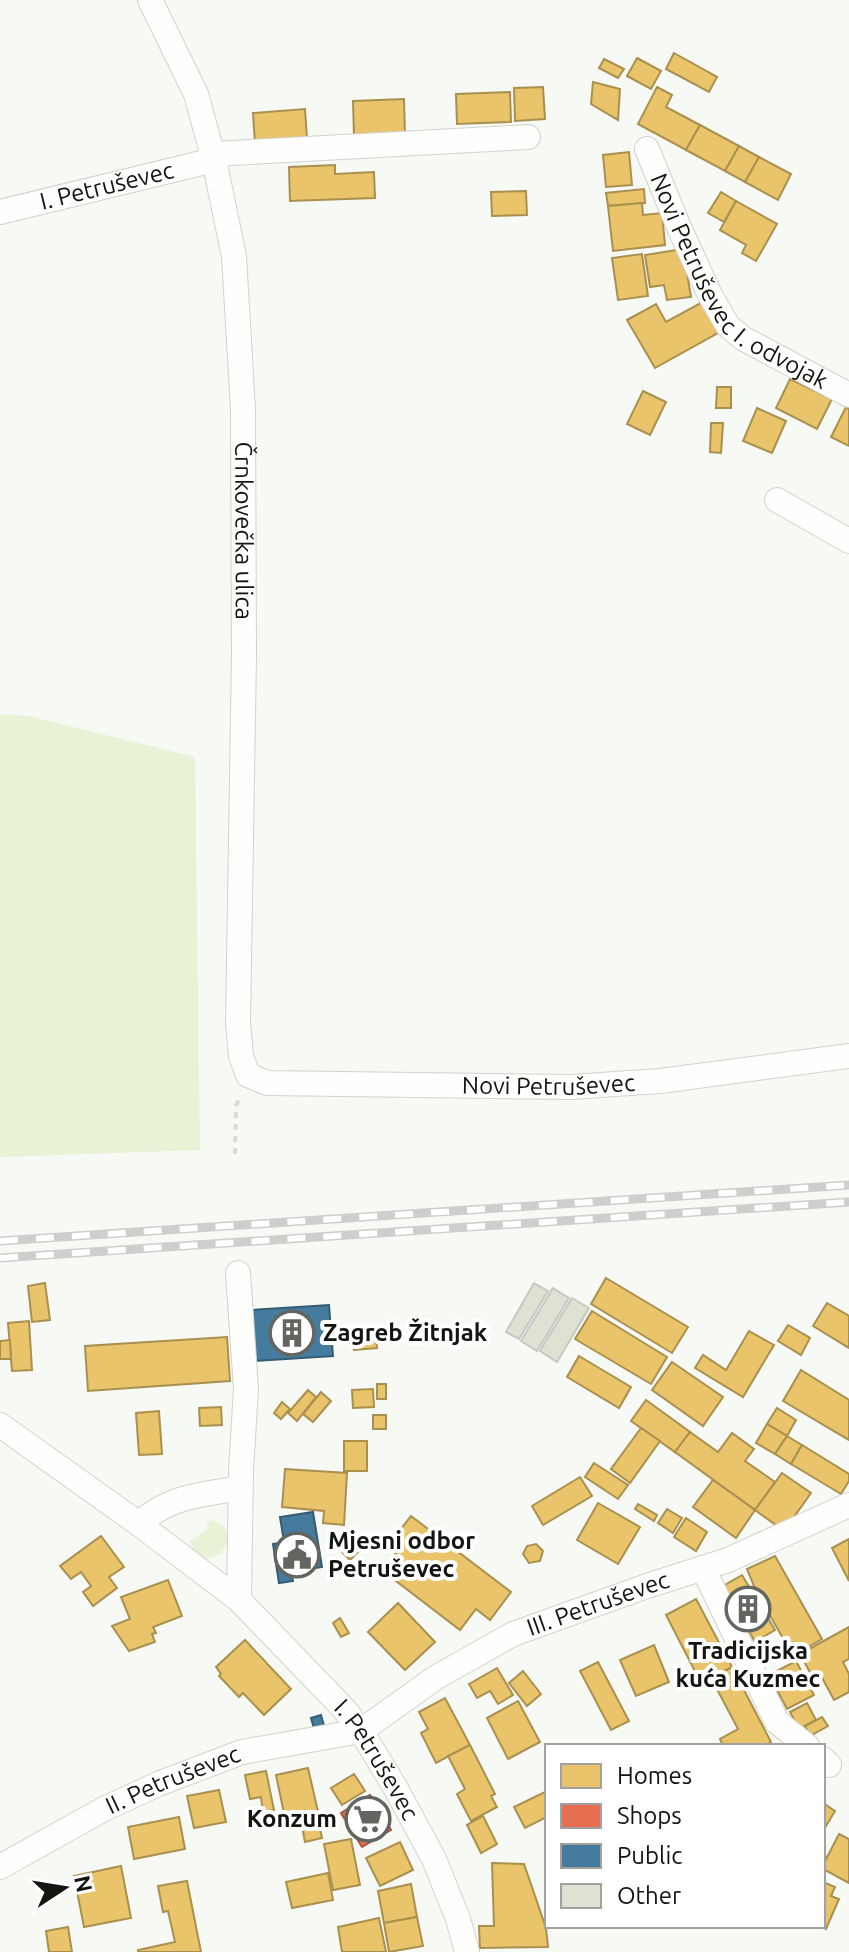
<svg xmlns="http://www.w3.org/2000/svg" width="849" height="1952" font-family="Ubuntu,sans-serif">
<rect width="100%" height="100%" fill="#f7f9f4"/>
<!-- green -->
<g fill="#e8f2d5">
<path d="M0,714L29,716L195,757L200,1150L0,1157Z"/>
<path d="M211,1520C256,1534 199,1586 190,1540H193L209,1527L206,1522Z"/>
</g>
<!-- homes -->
<g fill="#e9c46a" stroke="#a9904f" stroke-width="2">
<path d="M674,53L717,77L709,92L666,69Z"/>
<path d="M637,58L661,71L651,89L627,76Z"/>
<path d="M604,59L624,69L618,78L599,68Z"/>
<path d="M593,82L620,89L618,120L591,104Z"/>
<path d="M543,87L545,119L515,121L514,88Z"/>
<path d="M657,87L672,95L666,107L700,125L686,150L638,124Z"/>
<path d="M510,92L511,122L457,124L456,94Z"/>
<path d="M404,99L405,135L354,137L353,101Z"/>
<path d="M305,109L307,139L255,143L253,113Z"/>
<path d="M700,125L739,146L725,171L686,150Z"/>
<path d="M739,146L759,157L745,182L725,171Z"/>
<path d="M629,152L632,185L606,187L603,155Z"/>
<path d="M759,157L791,174L778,200L745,182Z"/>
<path d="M335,165V174L374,172L375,198L290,201L289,167Z"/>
<path d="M644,189L645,203L608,206L606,193Z"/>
<path d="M526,191L527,215L492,216L491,192Z"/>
<path d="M721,192L736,201L724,222L708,213Z"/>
<path d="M736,201L777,224L756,261L742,253L746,245L720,230Z"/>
<path d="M642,203L643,215L662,213L665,245L613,251L608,206Z"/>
<path d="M683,249L691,297L667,300L664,285L650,287L645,255Z"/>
<path d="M642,254L648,296L618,300L612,258Z"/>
<path d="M708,299L725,329L655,368L627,320L656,304L666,322Z"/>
<path d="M790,379L832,399L817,429L776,408Z"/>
<path d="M717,387H731V408H716Z"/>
<path d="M643,391L666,402L650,435L627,424Z"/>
<path d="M846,407L849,409V446L831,437Z"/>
<path d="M757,408L786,421L772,453L743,441Z"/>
<path d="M711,423H723L721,453L710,452Z"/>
<path d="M606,1278L688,1327L672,1353L591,1304Z"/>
<path d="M45,1283L50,1320L32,1322L28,1286Z"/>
<path d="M827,1303L849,1316V1348L813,1326Z"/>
<path d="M592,1311L667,1357L651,1384L575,1339Z"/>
<path d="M29,1321L32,1370L12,1371L8,1323Z"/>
<path d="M788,1325L810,1338L801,1355L778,1341Z"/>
<path d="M375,1328L377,1348L354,1350L352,1330Z"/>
<path d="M749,1331L774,1345L743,1397L695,1368L703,1355L726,1370Z"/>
<path d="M227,1337L230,1381L88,1391L85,1346Z"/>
<path d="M10,1340L11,1359H0V1341Z"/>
<path d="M579,1356L631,1387L619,1408L567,1377Z"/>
<path d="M672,1362L723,1397L703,1426L652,1390Z"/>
<path d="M801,1370L849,1400V1440L783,1401Z"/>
<rect x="377" y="1384" width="9" height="15"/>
<path d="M373,1389L374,1407L353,1408L352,1390Z"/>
<path d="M308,1390L316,1397L297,1421L288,1413Z"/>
<path d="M321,1392L331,1401L313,1422L303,1414Z"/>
<path d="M646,1400L690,1432L675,1452L631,1421Z"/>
<path d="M282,1402L290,1409L281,1419L274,1413Z"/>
<path d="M221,1407L222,1425L200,1426L199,1408Z"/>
<path d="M777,1408L796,1420L787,1436L767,1424Z"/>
<path d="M159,1411L162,1454L139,1455L136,1413Z"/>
<rect x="373" y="1415" width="13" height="14"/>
<path d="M767,1424L787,1436L775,1454L756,1443Z"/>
<path d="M641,1428L660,1441L630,1483L611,1469Z"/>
<path d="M690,1432L718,1452L732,1433L754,1449L745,1461L775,1482L755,1510L675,1452Z"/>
<path d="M787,1436L802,1445L791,1464L775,1454Z"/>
<rect x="344" y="1441" width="23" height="30"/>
<path d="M802,1445L849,1474V1481L841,1494L791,1464Z"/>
<path d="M594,1463L628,1485L618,1499L585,1477Z"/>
<path d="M285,1469L347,1473L344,1525L323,1523L324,1511L282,1507Z"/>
<path d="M782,1473L811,1493L784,1531L755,1510Z"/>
<path d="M580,1477L592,1496L543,1525L532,1506Z"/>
<path d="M713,1480L755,1510L736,1538L693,1507Z"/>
<path d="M598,1503L640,1527L618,1564L577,1540Z"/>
<path d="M638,1504L657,1515L654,1521L635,1509Z"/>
<path d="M667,1509L682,1518L673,1533L658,1523Z"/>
<path d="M411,1516L511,1592L490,1620L476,1609L460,1630L383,1571L396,1554L387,1547Z"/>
<path d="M686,1518L707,1532L696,1551L674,1537Z"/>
<path d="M101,1536L124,1567L109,1577L117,1588L93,1606L83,1592L91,1586L81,1572L71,1579L60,1566Z"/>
<path d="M849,1539V1581L832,1548Z"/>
<path d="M352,1542L360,1550L350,1560L342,1552Z"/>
<path d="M536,1544L543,1551L540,1561L529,1563L523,1554L527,1546Z"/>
<path d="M775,1556L822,1639L793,1656L756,1591L747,1569Z"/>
<path d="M742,1575L775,1630L755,1642L747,1627L742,1630L731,1610L735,1607L723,1586Z"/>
<path d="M168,1580L182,1616L153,1627L156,1633L152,1634L155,1642L129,1651L112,1626L130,1619L121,1597Z"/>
<path d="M696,1599L732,1667L701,1683L666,1615Z"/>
<path d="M398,1603L435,1642L405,1670L368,1632Z"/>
<path d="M340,1618L349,1633L341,1637L333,1623Z"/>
<path d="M849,1627V1659L843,1662L849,1674V1692L834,1700L820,1674L813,1678L800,1654Z"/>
<path d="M245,1640L291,1689L264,1715L243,1693L239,1697L219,1676L221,1674L216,1667Z"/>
<path d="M654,1645L669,1682L636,1696L620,1660Z"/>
<path d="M796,1661L814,1695L787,1709L769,1675Z"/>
<path d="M598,1662L629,1721L611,1730L580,1671Z"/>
<path d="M732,1667L771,1742L764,1746H723L720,1739L738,1729L711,1678Z"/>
<path d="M497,1668L513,1695L498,1704L490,1691L477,1698L469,1684Z"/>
<path d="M523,1671L541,1694L527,1706L509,1683Z"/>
<path d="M445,1698L470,1745L436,1763L421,1733L428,1729L419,1712Z"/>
<path d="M518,1701L540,1742L508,1759L487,1718Z"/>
<path d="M807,1703L816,1720L799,1729L790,1712Z"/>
<path d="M822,1717L828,1726L810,1736L805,1726Z"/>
<path d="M470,1745L495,1794L491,1796L497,1807L471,1821L457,1794L465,1789L448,1756Z"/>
<path d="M308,1768L319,1816L286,1823L276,1775Z"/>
<path d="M266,1771L274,1810L263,1812L261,1797L250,1799L245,1775Z"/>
<path d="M354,1774L365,1791L342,1805L331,1788Z"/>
<path d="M219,1790L226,1822L194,1828L187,1796Z"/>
<path d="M547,1791V1817L525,1828L514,1807Z"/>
<path d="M823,1803L835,1811L823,1831Z"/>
<path d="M483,1816L497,1844L481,1853L467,1825Z"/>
<path d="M179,1817L185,1849L134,1859L128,1827Z"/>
<path d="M319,1823L322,1838L305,1842L302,1826Z"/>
<path d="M839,1834L849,1839V1883L823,1869V1865Z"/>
<path d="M351,1839L360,1885L333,1890L324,1844Z"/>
<path d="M400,1842L413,1870L380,1886L366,1858Z"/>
<path d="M492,1863L524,1864L546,1928L548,1947L480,1948L479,1926H494Z"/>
<path d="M121,1866L131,1918L84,1927L74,1876Z"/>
<path d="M328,1873L333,1900L292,1908L286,1882Z"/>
<path d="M187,1881L201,1952H138V1950L175,1942L168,1911L163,1912L158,1886Z"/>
<path d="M823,1882L835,1887L831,1896L839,1899L826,1929L819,1926H823Z"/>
<path d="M411,1884L417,1917L384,1923L378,1891Z"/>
<path d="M417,1917L423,1946L389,1952L384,1923Z"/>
<path d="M379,1918L386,1952H342L338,1927Z"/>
<path d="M68,1927L72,1952H49L46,1931Z"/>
</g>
<!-- shops -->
<path fill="#e76f51" stroke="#a7543e" stroke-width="2" d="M370,1795L391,1830L362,1847L341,1813Z"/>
<!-- public -->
<g fill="#457b9d" stroke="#365c73" stroke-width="2">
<path d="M329,1305L333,1356L255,1361L252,1310Z"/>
<path d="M313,1512L322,1567L291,1572L293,1581L279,1583L273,1544L284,1542L280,1517Z"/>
<path d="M321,1715L325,1729L315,1732L311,1718Z"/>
</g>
<!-- building -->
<g fill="#dde2d2" stroke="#c6c8c4" stroke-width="2">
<path d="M534,1283L548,1291L519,1339L506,1332Z"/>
<path d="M553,1288L569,1298L537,1351L521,1341Z"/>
<path d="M572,1298L589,1308L557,1362L540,1351Z"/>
</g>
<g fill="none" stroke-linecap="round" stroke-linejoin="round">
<!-- minor casing -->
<g stroke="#d1d3ce" stroke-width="26">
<g id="minor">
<path id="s1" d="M150,0L196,94L214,160L234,256L243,410L244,655L238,1023L241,1056L248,1075L267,1083L571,1087L660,1081L849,1056"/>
<path id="s2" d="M647,149L678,225L710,295L728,326L744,339L849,395"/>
<path d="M213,154L528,137"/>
<path id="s3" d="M0,212L214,160"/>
<path d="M777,500L849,541"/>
<path d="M238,1273L246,1389L241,1471L239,1600"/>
<path id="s4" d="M0,1425L139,1524L239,1600L345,1710L361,1731L395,1787L434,1859L458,1919L467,1952"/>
<path d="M139,1524C169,1496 201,1495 240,1488"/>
<path d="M703,1568L777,1722L807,1746"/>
<path d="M823,1759L829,1765"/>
<path id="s5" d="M0,1867L104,1809L158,1784L242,1752L361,1731L435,1678L513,1634L647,1586L728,1560L849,1505"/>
</g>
</g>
<!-- path -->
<path stroke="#d8d9d7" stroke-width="4" stroke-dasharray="6 6" stroke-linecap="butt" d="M235,1154L236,1106L240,1097"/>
<!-- minor -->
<use href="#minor" stroke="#fefefd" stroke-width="24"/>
<!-- rail casing -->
<g stroke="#cececd" stroke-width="9">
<g id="rail">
<path d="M0,1241L849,1185"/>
<path d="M0,1258L849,1202"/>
</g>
</g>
<!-- rail -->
<use href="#rail" stroke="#fff" stroke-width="6" stroke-dasharray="18" stroke-linecap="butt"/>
</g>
<!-- icons -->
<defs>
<g id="building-ring" transform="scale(2.3)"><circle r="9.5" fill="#fff" stroke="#636560" stroke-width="1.5"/><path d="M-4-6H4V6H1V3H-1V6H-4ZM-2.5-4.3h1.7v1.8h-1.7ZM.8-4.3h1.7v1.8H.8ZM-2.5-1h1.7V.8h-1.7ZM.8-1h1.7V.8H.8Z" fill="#636560"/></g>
<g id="civic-ring" transform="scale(2.3)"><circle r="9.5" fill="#fff" stroke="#636560" stroke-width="1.5"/><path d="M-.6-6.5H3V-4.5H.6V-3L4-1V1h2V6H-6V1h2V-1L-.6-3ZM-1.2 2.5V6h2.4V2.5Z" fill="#636560"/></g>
<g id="supermarket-ring" transform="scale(2.3)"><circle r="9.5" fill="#fff" stroke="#636560" stroke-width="1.5"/><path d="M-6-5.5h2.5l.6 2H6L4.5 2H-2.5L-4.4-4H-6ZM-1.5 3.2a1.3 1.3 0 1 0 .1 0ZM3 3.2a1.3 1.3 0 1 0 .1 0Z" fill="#636560"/></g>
</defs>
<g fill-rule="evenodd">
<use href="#building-ring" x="292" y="1333"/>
<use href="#civic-ring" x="297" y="1555"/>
<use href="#building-ring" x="748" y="1609"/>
<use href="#supermarket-ring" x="368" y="1819"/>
</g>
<g text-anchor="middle" stroke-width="8" stroke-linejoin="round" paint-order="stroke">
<!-- street labels -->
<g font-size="24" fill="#131511" stroke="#fff">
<text dy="8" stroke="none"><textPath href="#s3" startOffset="110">I. Petruševec</textPath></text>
<text dy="8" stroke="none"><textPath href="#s2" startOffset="168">Novi Petruševec I. odvojak</textPath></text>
<text dy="8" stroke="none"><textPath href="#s1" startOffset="546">Črnkovečka ulica</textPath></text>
<text dy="8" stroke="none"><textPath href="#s1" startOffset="1394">Novi Petruševec</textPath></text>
<text dy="8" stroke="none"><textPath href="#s5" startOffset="660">III. Petruševec</textPath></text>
<text dy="8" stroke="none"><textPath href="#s4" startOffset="508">I. Petruševec</textPath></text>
<text dy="8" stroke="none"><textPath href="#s5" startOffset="194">II. Petruševec</textPath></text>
</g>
<!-- poi labels -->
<g font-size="24" font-weight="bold" fill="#131511" stroke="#fff" text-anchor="start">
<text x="323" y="1341">Zagreb Žitnjak</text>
<text x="328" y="1549">Mjesni odbor<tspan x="328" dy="28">Petruševec</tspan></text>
<text x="748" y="1659" text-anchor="middle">Tradicijska<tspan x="748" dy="28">kuća Kuzmec</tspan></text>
<text x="337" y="1827" text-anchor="end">Konzum</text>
</g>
</g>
<!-- legend -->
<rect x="545" y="1744" width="280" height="184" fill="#ffffff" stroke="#a1a1a0" stroke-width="2"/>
<rect x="561" y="1764" width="40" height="24" fill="#e9c46a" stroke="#a1a1a0" stroke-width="2"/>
<text x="617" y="1784" font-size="24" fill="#131511">Homes</text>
<rect x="561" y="1804" width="40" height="24" fill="#e76f51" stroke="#a1a1a0" stroke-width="2"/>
<text x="617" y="1824" font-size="24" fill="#131511">Shops</text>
<rect x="561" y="1844" width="40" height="24" fill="#457b9d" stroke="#a1a1a0" stroke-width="2"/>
<text x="617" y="1864" font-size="24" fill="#131511">Public</text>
<rect x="561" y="1884" width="40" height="24" fill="#dde2d2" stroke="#a1a1a0" stroke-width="2"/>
<text x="617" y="1904" font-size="24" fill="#131511">Other</text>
<!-- north arrow -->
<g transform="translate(64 1888) rotate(78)" stroke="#ffffff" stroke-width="6" paint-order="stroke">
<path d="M0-6L14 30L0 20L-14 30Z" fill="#131511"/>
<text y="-12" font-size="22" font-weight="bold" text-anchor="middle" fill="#131511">N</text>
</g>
</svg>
